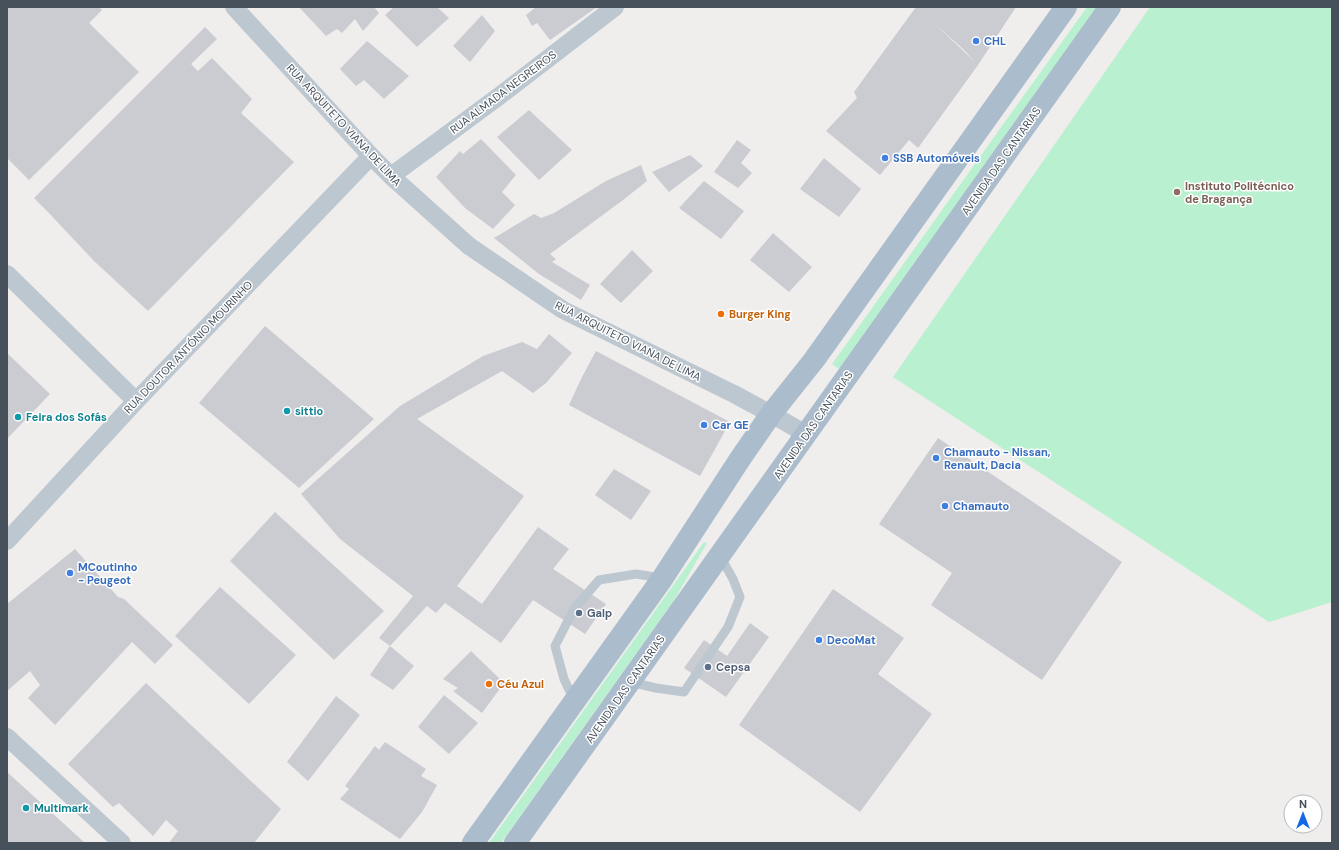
<svg xmlns="http://www.w3.org/2000/svg" width="1339" height="850" font-family="'DM Sans',sans-serif">
<rect width="100%" height="100%" fill="#f0eded"/>
<!-- green -->
<g fill="#b9f0cf">
<path d="M1087,7H1098L839,369L832,364Z"/>
<path d="M1150,7H1332V602L1269,622L893,377Z"/>
<path d="M704,542L707,543L673,602L501,843H489Z"/>
</g>
<!-- building -->
<g fill="#caccd2" fill-rule="evenodd">
<path d="M8,7H99L102,10L89,23L139,72L29,180L7,158V8Z"/>
<path d="M299,7H374L379,13L363,31L355,19L342,33L337,29L326,36Z"/>
<path d="M394,7H440L438,8L449,18L417,47L385,15Z"/>
<path d="M536,7H597L550,40L537,23L532,26L526,15Z"/>
<path d="M916,7H1016L978,65L918,148L909,140L880,175L826,131L857,98L854,92ZM934,23L963,49L975,62Z"/>
<path d="M482,15L495,31L470,62L453,46Z"/>
<path d="M205,27L217,39L191,64L198,71L212,58L252,99L241,113L294,162L148,311L94,261L47,211L34,198Z"/>
<path d="M367,41L409,76L384,99L364,80L356,86L340,69Z"/>
<path d="M529,110L572,150L539,180L497,137Z"/>
<path d="M481,139L516,175L502,192L515,205L493,229L465,208L436,177L460,151L463,154Z"/>
<path d="M737,140L751,150L741,163L752,173L738,188L714,172Z"/>
<path d="M690,155L703,166L669,192L652,172Z"/>
<path d="M824,158L861,189L839,217L800,189Z"/>
<path d="M641,165L647,181L623,200L550,254L556,259L552,262L590,285L581,300L539,274L494,238L534,214L541,218L554,213L606,181Z"/>
<path d="M704,181L744,211L721,239L679,208Z"/>
<path d="M773,233L812,267L789,292L750,260Z"/>
<path d="M632,250L653,271L621,303L600,284Z"/>
<path d="M265,326L374,419L299,488L199,403Z"/>
<path d="M549,334L572,353L546,383L533,393L502,371L417,419L524,496L457,586L482,604L538,527L569,549L553,569L606,604L585,634L533,600L501,643L445,603L436,613L427,606L390,646L379,638L413,596L340,539L301,494L400,406L483,356L522,342L537,349Z"/>
<path d="M596,351L730,422L700,476L569,405L582,377Z"/>
<path d="M7,353L50,394L7,439Z"/>
<path d="M938,438L1122,562L1042,680L931,605L952,573L879,524Z"/>
<path d="M614,469L651,491L631,520L595,495Z"/>
<path d="M275,512L384,611L334,660L230,561Z"/>
<path d="M75,549L118,597L124,599L173,645L155,664L132,642L55,725L28,698L40,685L30,671L7,691V604Z"/>
<path d="M220,587L296,655L249,704L175,636Z"/>
<path d="M833,589L904,638L878,674L932,714L860,812L739,725Z"/>
<path d="M750,623L769,637L726,697L684,668L704,640L727,656Z"/>
<path d="M390,646L414,666L393,690L370,675Z"/>
<path d="M471,651L504,683L482,713L453,691L458,688L443,679Z"/>
<path d="M146,683L281,809L254,843H169L178,831L166,820L153,836L119,803L113,807L68,764Z"/>
<path d="M444,695L478,723L449,754L418,727Z"/>
<path d="M336,696L360,715L308,781L287,762Z"/>
<path d="M385,742L426,769L421,776L437,785L422,812L400,839L340,799L349,789L345,786L375,746L379,750Z"/>
<path d="M7,772L85,843H7Z"/>
</g>
<g fill="none" stroke-linecap="round" stroke-linejoin="round">
<!-- service -->
<g stroke="#bdc7d0" stroke-width="9">
<path d="M630,682L656,688L684,692L728,627L740,597L733,579L720,556"/>
<path d="M574,700L564,679L555,646L574,609L599,580L636,574L661,578"/>
</g>
<!-- minor -->
<g stroke="#bdc7d0" stroke-width="18">
<path d="M234,7L371,156L391,176L469,246L563,310L734,394L771,414L806,434"/>
<path d="M391,176L498,97L615,7"/>
<path d="M7,274L136,401"/>
<path d="M7,541L136,401L371,156"/>
<path d="M7,737L122,843"/>
</g>
<!-- primary -->
<g stroke="#abbccd" stroke-width="22">
<path d="M473,843L662,579L740,459L771,414L814,360L1066,7"/>
<path d="M515,843L1110,7"/>
</g>
</g>
<!-- markers -->
<g fill="#3f7fe0" stroke="#fff" stroke-width="1.5">
<circle cx="976" cy="41" r="4"/>
<circle cx="885" cy="158" r="4"/>
<circle cx="704" cy="425" r="4"/>
<circle cx="936" cy="458" r="4"/>
<circle cx="945" cy="506" r="4"/>
<circle cx="70" cy="573" r="4"/>
<circle cx="819" cy="640" r="4"/>
</g>
<circle fill="#8d6e63" stroke="#fff" stroke-width="1.5" cx="1177" cy="192" r="4"/>
<g fill="#e8710a" stroke="#fff" stroke-width="1.5">
<circle cx="721" cy="314" r="4"/>
<circle cx="489" cy="684" r="4"/>
</g>
<g fill="#0f9aa8" stroke="#fff" stroke-width="1.5">
<circle cx="287" cy="411" r="4"/>
<circle cx="18" cy="417" r="4"/>
<circle cx="26" cy="808" r="4"/>
</g>
<g fill="#5c6f8a" stroke="#fff" stroke-width="1.5">
<circle cx="579" cy="613" r="4"/>
<circle cx="708" cy="667" r="4"/>
</g>
<g text-anchor="middle" stroke-width="3" stroke-linejoin="round" paint-order="stroke">
<!-- shop labels -->
<g font-size="11" font-weight="bold" fill="#366cbe" stroke="#fff" text-anchor="start">
<text x="984" y="45">CHL</text>
<text x="893" y="162">SSB Automóveis</text>
<text x="712" y="429">Car GE</text>
<text x="944" y="456">Chamauto - Nissan,<tspan x="944" dy="13">Renault, Dacia</tspan></text>
<text x="953" y="510">Chamauto</text>
<text x="78" y="571">MCoutinho<tspan x="78" dy="13">- Peugeot</tspan></text>
<text x="827" y="644">DecoMat</text>
</g>
<!-- street labels -->
<g font-size="11" fill="#45505b" stroke="#fff">
<text transform="translate(503 92) rotate(-37)" y="4">RUA ALMADA NEGREIROS</text>
<text transform="translate(344 125) rotate(47)" y="4">RUA ARQUITETO VIANA DE LIMA</text>
<text transform="translate(1001 161) rotate(-55)" y="4">AVENIDA DAS CANTARIAS</text>
<text transform="translate(628 341) rotate(27)" y="4">RUA ARQUITETO VIANA DE LIMA</text>
<text transform="translate(188 347) rotate(-46)" y="4">RUA DOUTOR ANTÓNIO MOURINHO</text>
<text transform="translate(813 425) rotate(-55)" y="4">AVENIDA DAS CANTARIAS</text>
<text transform="translate(625 689) rotate(-55)" y="4">AVENIDA DAS CANTARIAS</text>
</g>
<!-- education labels -->
<g font-size="11" font-weight="bold" fill="#785e54" stroke="#fff" text-anchor="start">
<text x="1185" y="190">Instituto Politécnico<tspan x="1185" dy="13">de Bragança</tspan></text>
</g>
<!-- food labels -->
<g font-size="11" font-weight="bold" fill="#c56008" stroke="#fff" text-anchor="start">
<text x="729" y="318">Burger King</text>
<text x="497" y="688">Céu Azul</text>
</g>
<!-- culture labels -->
<g font-size="11" font-weight="bold" fill="#0d838f" stroke="#fff" text-anchor="start">
<text x="295" y="415">sittio</text>
<text x="26" y="421">Feira dos Sofás</text>
<text x="34" y="812">Multimark</text>
</g>
<!-- service labels -->
<g font-size="11" font-weight="bold" fill="#4e5e75" stroke="#fff" text-anchor="start">
<text x="587" y="617">Galp</text>
<text x="716" y="671">Cepsa</text>
</g>
</g>
<!-- border -->
<rect width="1339" height="850" fill="none" stroke="#45505b" stroke-width="16"/>
<!-- north arrow -->
<g transform="translate(1303 814)"><circle r="19" fill="#ffffff" stroke="#b5b9bd"/>
<path d="M0-3L7 15L0 10L-7 15Z" fill="#126be4"/>
<text y="-6" font-size="11" font-weight="bold" text-anchor="middle" fill="#45505b">N</text>
</g>
</svg>
